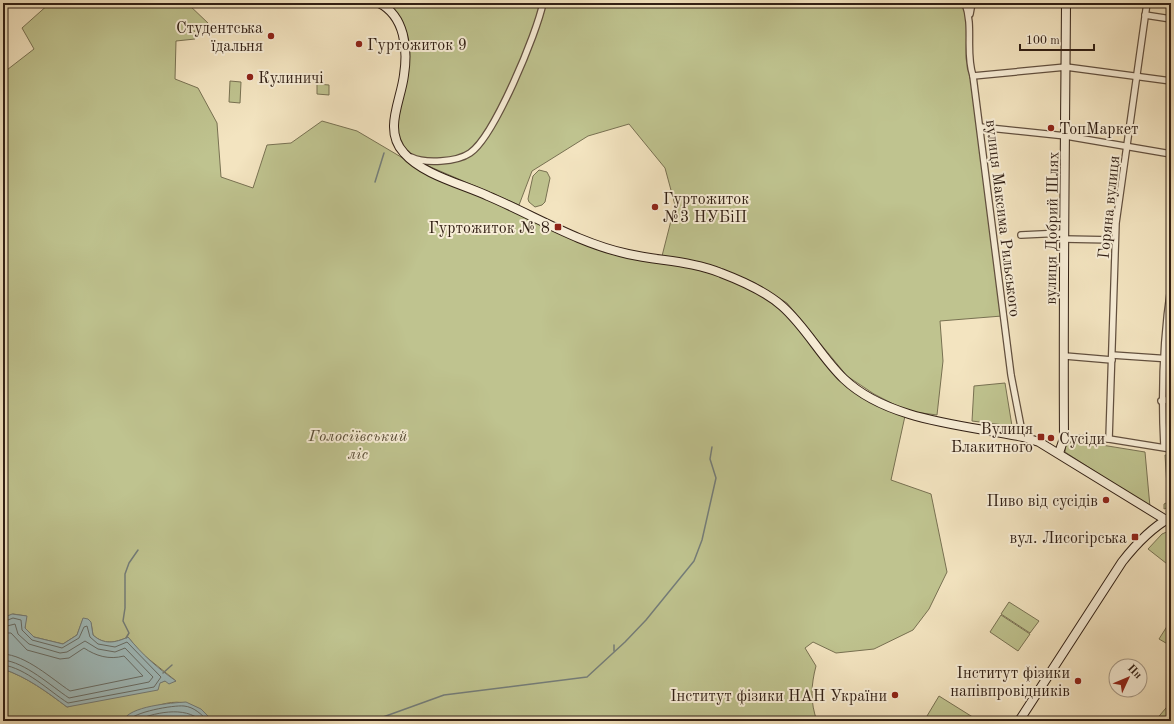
<svg xmlns="http://www.w3.org/2000/svg" width="1174" height="724" font-family="'Old Standard TT',serif">
<rect width="100%" height="100%" fill="#f3e4c0"/>
<filter id="stains"><feTurbulence type="fractalNoise" baseFrequency=".005" numOctaves="4"/><feColorMatrix values="0 0 0 0 .2 0 0 0 0 .09 0 0 0 0 .02 0 0 0 .5 -.17"/></filter>
<radialGradient id="worn" r=".72"><stop offset=".6" stop-color="#630" stop-opacity="0"/><stop offset="1" stop-color="#630" stop-opacity=".3"/></radialGradient>
<!-- green -->
<g fill="#bfc38f" stroke="#787152">
<path d="M50,3H187L209,24L193,32L195,39L176,41L175,79L198,88L217,123L221,177L253,188L267,145L291,143L322,121L357,131L418,167L589,245L693,266L753,289L781,306L843,380L905,416L891,480L931,494L947,572L929,609L913,630L874,649L836,653L813,642L805,648L816,666C811,685 810,702 817,721H213C183,689 162,705 125,717L123,721H3V669C27,677 47,692 67,707L165,681H176L140,652L128,637C115,643 104,645 93,635L91,623L83,619L77,635L63,644L34,637L25,628L26,616L13,614L3,618V73L34,49L22,28Z"/>
<path d="M383,3H963L966,11L971,77L1002,316L940,321L943,361L937,415L907,411L874,394L847,376L787,303L755,283L720,268L693,261L662,256L675,205L665,168L629,124L588,136L532,171L519,205L412,159L397,141L396,115L407,45Z"/>
<path d="M230,81L241,82L240,103L229,102Z"/>
<path d="M317,84L329,85V95L317,94Z"/>
<path d="M539,170L547,172L550,178L545,202L542,205L535,207L529,202L528,199L533,176Z"/>
<path d="M1005,383L1012,426L972,421L974,386Z"/>
<path d="M1083,442L1145,452L1150,507L1065,452L1066,443Z"/>
<path d="M1165,455H1171V506L1164,509V504L1168,502Z"/>
<path d="M1171,530V567L1148,549L1162,534Z"/>
<path d="M1009,602L1039,621L1030,633L1001,614Z"/>
<path d="M1001,615L1030,634L1018,651L990,632Z"/>
<path d="M1171,620V646L1159,639Z"/>
<path d="M939,696L979,721H924Z"/>
<path d="M1171,702V721H1155Z"/>
</g>
<!-- water -->
<g fill="#a0bcbd" stroke="#747d79">
<path d="M12,614L27,616L25,628L34,637L63,644L77,635L83,618L88,619L91,622L93,635C104,645 115,643 128,637C142,654 157,668 176,681L169,684L165,681L160,683L158,690L67,707C47,692 27,677 3,669V618Z"/>
<path d="M186,702L201,709L213,721H123C129,706 171,703 186,702Z"/>
</g>
<g fill="none" stroke-linecap="round" stroke-linejoin="round">
<!-- shore -->
<g stroke="#686e68" stroke-width="1">
<path d="M3,622L13,618L21,620L22,630L32,640L62,648L79,638L84,627L87,626L90,637L98,644L115,647L127,642L161,677L154,687L68,703C49,691 26,668 3,665"/>
<path d="M3,627L15,624L18,634L29,644L60,653L67,652L85,641L98,649L115,652L125,648L153,677L149,682L69,698C51,686 25,662 3,660"/>
<path d="M3,633H11L27,650L60,659L69,658L84,648C96,656 109,660 124,656L143,676L70,691C52,679 26,655 3,654"/>
<path d="M128,721C133,712 173,705 184,706C194,707 201,714 208,721"/>
<path d="M134,721C153,713 185,705 201,721"/>
</g>
<!-- stream -->
<g stroke="#747d79" stroke-width="1.5">
<path d="M375,182L384,153"/>
<path d="M126,638L129,633L123,621L125,608V574L129,563L138,550"/>
<path d="M614,651V645"/>
<path d="M163,673L172,665"/>
<path d="M372,721L444,695L587,677L625,642L646,620L694,561L702,540L716,478L710,459L712,447"/>
</g>
<!-- street casing -->
<g stroke="#62503f" stroke-width="8">
<g id="street">
<path d="M965,3C974,27 965,52 973,76L1011,375L1023,437"/>
<path d="M970,14L972,3"/>
<path d="M1145,15L1171,19"/>
<path d="M973,76L1066,67L1171,81"/>
<path d="M980,127L1066,136L1171,154"/>
<path d="M411,157C425,164 457,162 470,153C494,137 537,33 543,3"/>
<path d="M1021,235L1063,233"/>
<path d="M1063,239L1115,240"/>
<path d="M1112,355L1171,359"/>
<path d="M1065,356L1112,360"/>
<path d="M1161,401L1171,399"/>
<path d="M1064,438L1109,439L1171,449"/>
<path d="M1109,439L1116,223L1147,3"/>
<path d="M1164,446C1161,392 1163,340 1171,286"/>
</g>
</g>
<!-- secondary casing -->
<g stroke="#311f14" stroke-width="10">
<g id="secondary">
<path d="M379,3C405,16 408,49 404,75C401,101 383,130 404,153C423,175 462,184 488,196C535,216 578,243 628,254C659,261 692,261 721,273C742,281 765,291 782,306C806,327 821,357 844,379C888,421 965,425 1023,437L1039,442L1166,520"/>
<path d="M1059,453L1064,438C1063,293 1065,148 1066,3"/>
<path d="M1019,721L1122,562C1136,544 1151,528 1171,517"/>
</g>
</g>
<!-- street -->
<use href="#street" stroke="#f7edd6" stroke-width="5.5"/>
<!-- secondary -->
<use href="#secondary" stroke="#f7edd6" stroke-width="8"/>
</g>
<!-- markers -->
<g fill="#8f2418" stroke="#f7edd6" stroke-width="1.5">
<circle cx="271" cy="36" r="4"/>
<circle cx="359" cy="44" r="4"/>
<circle cx="250" cy="77" r="4"/>
<circle cx="1051" cy="128" r="4"/>
<circle cx="655" cy="207" r="4"/>
<rect x="554" y="223" width="8" height="8" rx="2"/>
<rect x="1037" y="433" width="8" height="8" rx="2"/>
<circle cx="1051" cy="438" r="4"/>
<circle cx="1106" cy="500" r="4"/>
<rect x="1131" y="533" width="8" height="8" rx="2"/>
<circle cx="1078" cy="681" r="4"/>
<circle cx="895" cy="695" r="4"/>
</g>
<g text-anchor="middle" stroke-width="4" stroke-linejoin="round" paint-order="stroke">
<!-- poi labels -->
<g font-size="16" fill="#311f14" stroke="#f7edd6" text-anchor="end">
<text x="263" y="33">Студентська<tspan x="263" dy="18">їдальня</tspan></text>
<text x="367" y="50" text-anchor="start">Гуртожиток 9</text>
<text x="258" y="83" text-anchor="start">Кулиничі</text>
<text x="1059" y="134" text-anchor="start">ТопМаркет</text>
<text x="663" y="204" text-anchor="start">Гуртожиток<tspan x="663" dy="18">№3 НУБіП</tspan></text>
<text x="550" y="233">Гуртожиток № 8</text>
<text x="1033" y="434">Вулиця<tspan x="1033" dy="18">Блакитного</tspan></text>
<text x="1059" y="444" text-anchor="start">Сусіди</text>
<text x="1098" y="506">Пиво від сусідів</text>
<text x="1127" y="543">вул. Лисогірська</text>
<text x="1070" y="678">Інститут фізики<tspan x="1070" dy="18">напівпровідників</tspan></text>
<text x="887" y="701">Інститут фізики НАН України</text>
</g>
<!-- street labels -->
<g font-size="16" fill="#311f14" stroke="#f7edd6">
<text transform="translate(1108 207) rotate(-84)" y="6">Горяна вулиця</text>
<text transform="translate(1004 218) rotate(83)" y="6">вулиця Максима Рильського</text>
<text transform="translate(1051 228) rotate(-89)" y="6">вулиця Добрий Шлях</text>
</g>
<!-- park labels -->
<g font-size="16" font-style="italic" fill="#5c5039" stroke="#f7edd6">
<text x="358" y="441">Голосіївський<tspan x="358" dy="18">ліс</tspan></text>
</g>
</g>
<!-- margin -->
<rect width="1174" height="724" fill="none" stroke="#f3e4c0" stroke-width="16"/>
<rect x="4" y="4" width="1166" height="716" fill="none" stroke="#311f14" stroke-width="2"/>
<rect x="8" y="8" width="1158" height="708" fill="none" stroke="#311f14"/>
<!-- north arrow -->
<g transform="translate(1128 678) rotate(46)"><circle r="19" fill="#f7edd6" stroke="#a89b88"/>
<path d="M0-3L7 15L0 10L-7 15Z" fill="#8f2418"/>
<text y="-6" font-size="11" font-weight="bold" text-anchor="middle" fill="#311f14">Пн</text>
</g>
<!-- scale -->
<path d="M1020 44v6h74v-6" fill="none" stroke="#311f14" stroke-width="2"/>
<text x="1026" y="44" font-size="12" fill="#311f14" stroke="#f7edd6" stroke-width="3" paint-order="stroke">100 m</text>
<rect width="100%" height="100%" filter="url(#stains)"/>
<rect width="100%" height="100%" fill="url(#worn)"/>
</svg>
